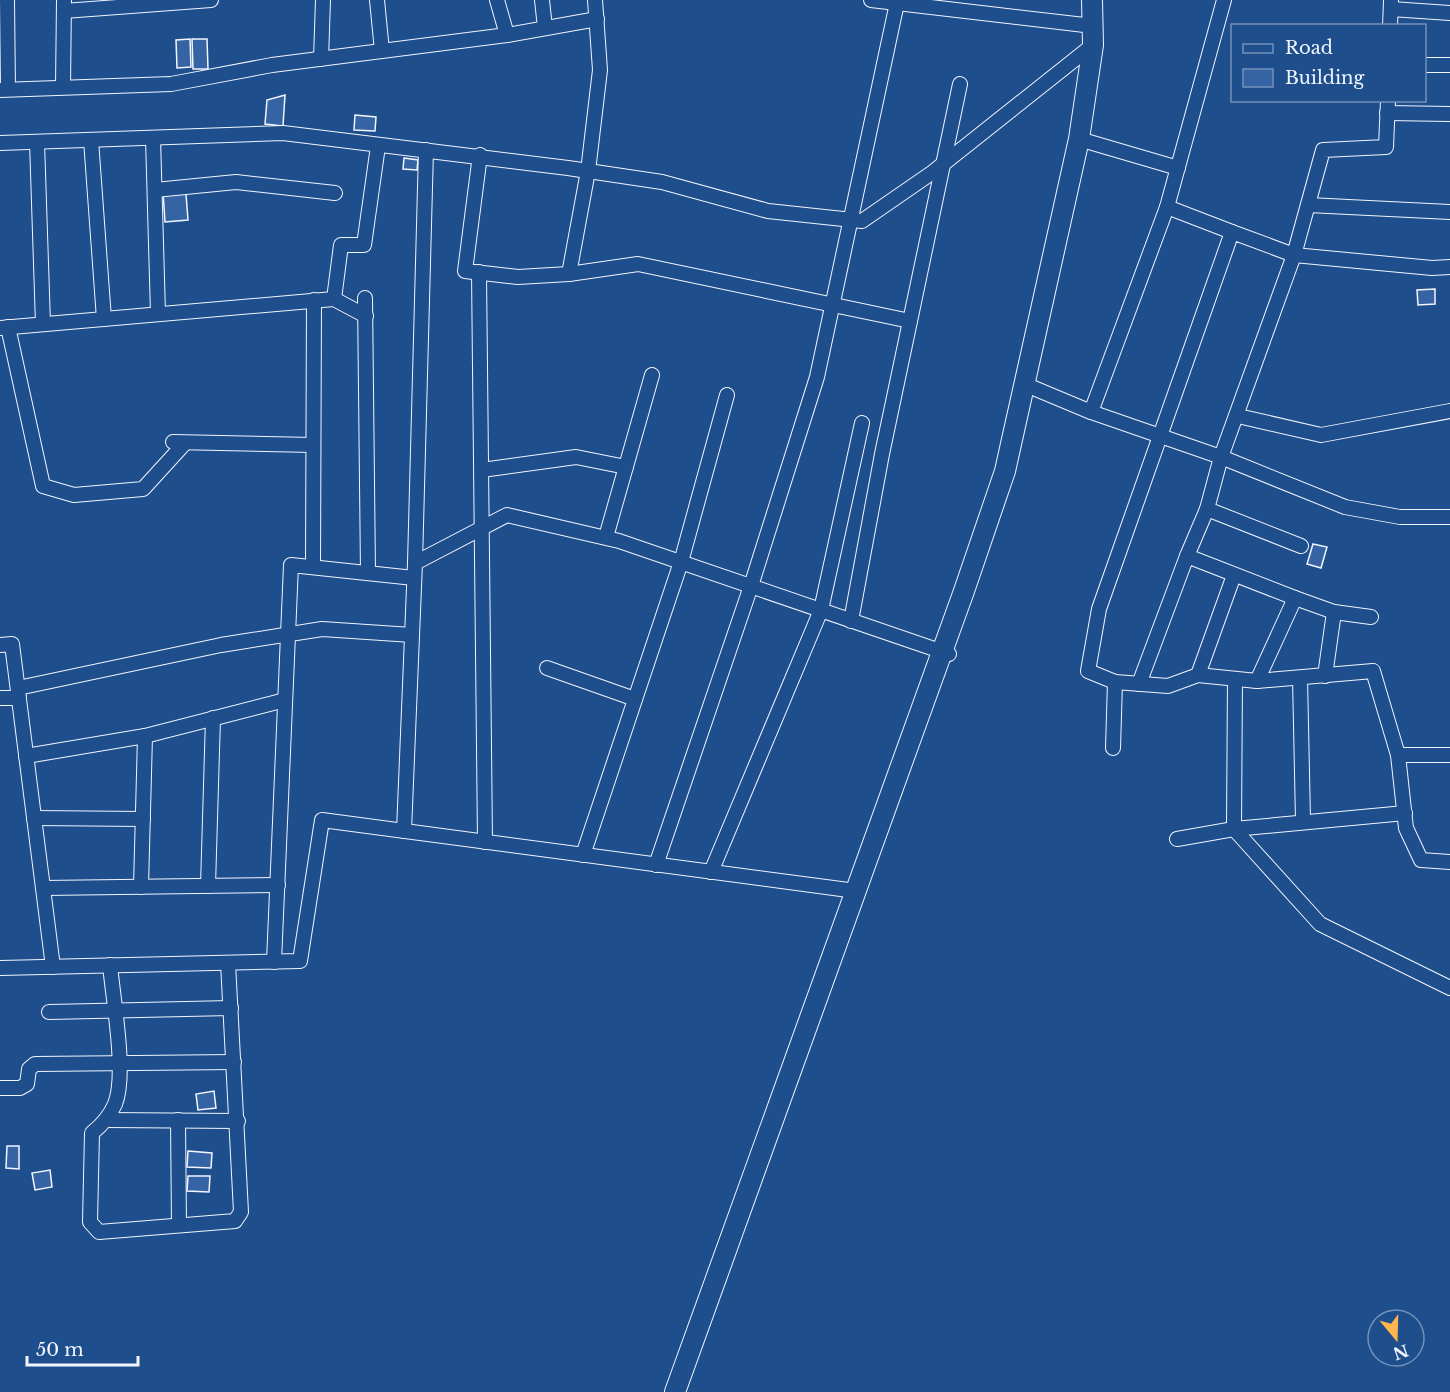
<svg xmlns="http://www.w3.org/2000/svg" width="1450" height="1392" font-family="'Libre Baskerville',serif">
<rect width="100%" height="100%" fill="#1f4e8c"/>
<!-- building -->
<g fill="#3563a3" stroke="#f2f6ff" stroke-width="1.5">
<path d="M190,39L191,67L177,68L176,40Z"/>
<path d="M192,39H207L208,69H193Z"/>
<path d="M285,95L283,126L265,124L267,100Z"/>
<path d="M355,115L376,117L375,131L354,130Z"/>
<path d="M404,158L418,160L417,170L403,169Z"/>
<path d="M163,192L186,194L188,220L165,222Z"/>
<path d="M1435,289V304L1418,305L1417,290Z"/>
<path d="M1313,544L1327,547L1321,568L1307,564Z"/>
<path d="M214,1091L216,1108L198,1110L196,1094Z"/>
<path d="M7,1146H19V1169L6,1168Z"/>
<path d="M188,1151L212,1153L211,1168L187,1167Z"/>
<path d="M50,1170L52,1187L35,1190L32,1173Z"/>
<path d="M188,1176H210L209,1192L187,1191Z"/>
</g>
<g fill="none" stroke-linecap="round" stroke-linejoin="round">
<!-- street casing -->
<g stroke="#f2f6ff" stroke-width="16">
<g id="street">
<path d="M7,0L8,89"/>
<path d="M377,0L382,51"/>
<path d="M497,0L507,35"/>
<path d="M542,0L545,28"/>
<path d="M871,0L1093,26"/>
<path d="M1391,9L1450,13"/>
<path d="M64,11L211,0"/>
<path d="M1390,26L1391,1"/>
<path d="M321,59L323,0"/>
<path d="M1424,65H1450"/>
<path d="M63,87L64,0"/>
<path d="M0,90L171,84L272,65L507,35L597,19"/>
<path d="M1388,100L1386,147L1323,150L1294,255L1221,457L1345,507L1400,517H1450"/>
<path d="M1387,113L1450,114"/>
<path d="M153,138L158,314"/>
<path d="M1079,139L1178,168"/>
<path d="M91,140L104,319"/>
<path d="M37,142L43,324"/>
<path d="M0,143L283,133L568,168L662,182L768,211L862,221L933,172L1093,45"/>
<path d="M480,155L465,271L518,277L569,274L638,264L910,321"/>
<path d="M155,190L236,182L335,193"/>
<path d="M1308,205L1450,212"/>
<path d="M1167,207L1232,232"/>
<path d="M479,272L485,842"/>
<path d="M569,274L588,171L600,70L595,0"/>
<path d="M365,298L368,573"/>
<path d="M334,299L341,245H364L378,146"/>
<path d="M8,327L43,486L74,495L143,489L185,443"/>
<path d="M0,328L334,299L366,316"/>
<path d="M1024,384L1091,412L1221,457L1207,509L1301,546"/>
<path d="M1091,412L1167,207L1224,0"/>
<path d="M1238,416L1321,435L1450,411"/>
<path d="M173,442L313,445"/>
<path d="M482,470L576,457L626,467"/>
<path d="M1207,509L1187,556L1295,598"/>
<path d="M606,537L652,375"/>
<path d="M415,563L507,515L619,541L949,654"/>
<path d="M313,567L314,300"/>
<path d="M1371,617L1334,612L1295,598L1257,681L1198,675L1168,686L1115,682L1088,671L1099,609L1232,232L1294,255L1432,268L1450,267"/>
<path d="M851,621L882,454L960,84"/>
<path d="M0,645L12,644L53,967"/>
<path d="M547,668L635,699"/>
<path d="M1198,675L1234,575"/>
<path d="M1325,676L1334,612"/>
<path d="M1300,678L1303,820"/>
<path d="M1235,679L1234,829L1405,813"/>
<path d="M1257,681L1373,671L1398,755L1406,828L1421,860L1450,862"/>
<path d="M1139,684L1187,556"/>
<path d="M18,688L221,645L322,629L412,635"/>
<path d="M0,698H19"/>
<path d="M1113,748L1115,682"/>
<path d="M1398,755H1450"/>
<path d="M26,756L145,736L285,700"/>
<path d="M34,818L143,819"/>
<path d="M404,831L415,563L426,150"/>
<path d="M1177,839L1234,829L1320,924L1450,988"/>
<path d="M583,855L681,562L727,395"/>
<path d="M656,865L751,586L817,377L897,3"/>
<path d="M711,872L821,610L862,423"/>
<path d="M208,886L213,718"/>
<path d="M141,887L145,736"/>
<path d="M43,888L278,885"/>
<path d="M274,962L291,565L414,578"/>
<path d="M110,965C113,999 127,1075 115,1104C110,1116 102,1125 92,1133L90,1222L99,1232L235,1221L241,1212L228,963"/>
<path d="M0,968L300,961L322,820L856,891"/>
<path d="M49,1012L231,1008"/>
<path d="M0,1088H20L27,1084L29,1069L35,1064L234,1062"/>
<path d="M106,1120L238,1121"/>
<path d="M178,1120L179,1225"/>
</g>
</g>
<!-- secondary casing -->
<g stroke="#f2f6ff" stroke-width="22">
<path id="secondary" d="M675,1392L964,591L1005,471L1079,139L1093,45L1092,0"/>
</g>
<!-- street -->
<use href="#street" stroke="#1f4e8c" stroke-width="14"/>
<!-- secondary -->
<use href="#secondary" stroke="#1f4e8c" stroke-width="20"/>
</g>
<!-- legend -->
<rect x="1231" y="24" width="195" height="78" fill="#1f4e8c" stroke="#7391ba" stroke-width="1.5"/>
<rect x="1243" y="44" width="30" height="9" fill="#1f4e8c" stroke="#7391ba" stroke-width="1.5"/>
<text x="1285" y="54" font-size="18" fill="#f2f6ff">Road</text>
<rect x="1243" y="69" width="30" height="18" fill="#3563a3" stroke="#7391ba" stroke-width="1.5"/>
<text x="1285" y="84" font-size="18" fill="#f2f6ff">Building</text>
<!-- north arrow -->
<g transform="translate(1396 1338) rotate(161)"><circle r="28" fill="#1f4e8c" stroke="#7391ba" stroke-width="1.5"/>
<path d="M0-4.5L10 22L0 15L-10 22Z" fill="#ffb74d"/>
<text y="-9" font-size="16" font-weight="bold" text-anchor="middle" fill="#f2f6ff">N</text>
</g>
<!-- scale -->
<path d="M27 1356v9h111v-9" fill="none" stroke="#f2f6ff" stroke-width="3"/>
<text x="36" y="1356" font-size="18" fill="#f2f6ff" stroke="#1f4e8c" stroke-width="4.5" paint-order="stroke">50 m</text>
</svg>
